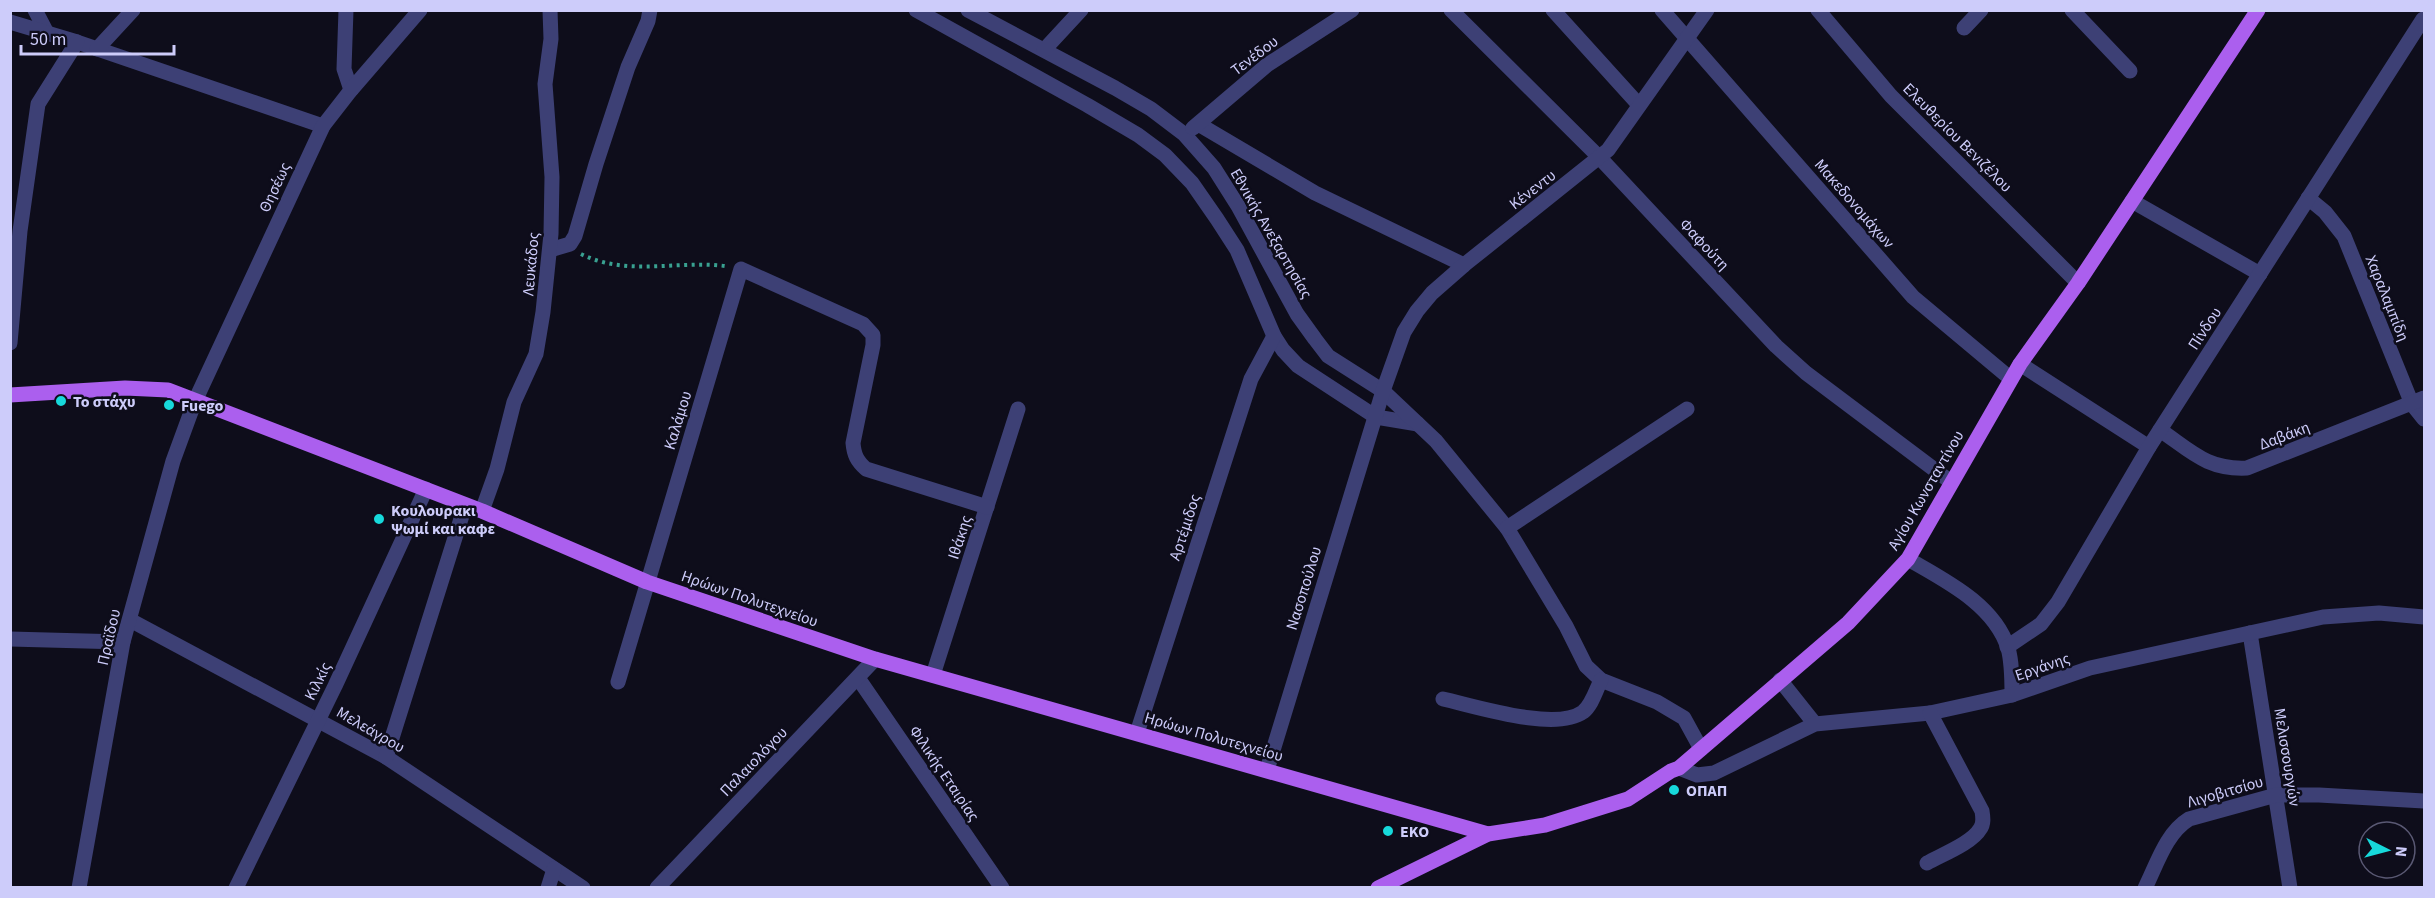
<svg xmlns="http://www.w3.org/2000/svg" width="2435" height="898" font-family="'Source Sans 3',sans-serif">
<rect width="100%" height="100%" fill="#0e0d1b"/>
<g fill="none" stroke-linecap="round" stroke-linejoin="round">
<!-- path -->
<path stroke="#39a191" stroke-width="4" stroke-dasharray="3 4.5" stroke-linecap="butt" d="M581,254C627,277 677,260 725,266"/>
<!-- minor -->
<g stroke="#3d4075" stroke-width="15">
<path d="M35,10L47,33"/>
<path d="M346,10L344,69L351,90"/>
<path d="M916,10L1087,105L1138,135L1165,155L1192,183L1217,219L1237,250L1274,336L1283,350L1298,366L1376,417L1418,424"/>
<path d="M968,10L1115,88L1151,109L1184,134L1214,168L1238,206L1297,314L1315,339L1328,356L1383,391L1436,441L1507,528L1566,626L1586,666L1601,680L1657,702L1684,718L1701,749"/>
<path d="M1451,10L1600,158L1776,346L1806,373L1951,482"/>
<path d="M1553,10L1639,105"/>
<path d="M1662,10L1913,297L2011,379"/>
<path d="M1818,10L1891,96L2078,283"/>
<path d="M2072,10L2130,71"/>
<path d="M10,22L77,42L323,126"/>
<path d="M1964,28L1981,10"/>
<path d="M97,49L133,10"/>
<path d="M1044,50L1081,10"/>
<path d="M1200,125L1315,193L1464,265"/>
<path d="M1193,128L1267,65L1352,10"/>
<path d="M2308,198L2325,212L2344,236L2412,404L2424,419"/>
<path d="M2132,201L2260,274"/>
<path d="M550,250L570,244L575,236L596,164L628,67L648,21L650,10"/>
<path d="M10,343L20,231L38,104L77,42"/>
<path d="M2020,364L2149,447"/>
<path d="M2160,430C2191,451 2207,470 2247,468L2424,398"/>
<path d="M482,511L497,469L514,402L536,354L543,312L551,234L552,177L545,84L551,39L550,10"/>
<path d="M1507,528L1687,409"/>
<path d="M1908,559C1944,580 1994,604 2008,648C2012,662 2012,679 2012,695"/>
<path d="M130,620L386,757L583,888"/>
<path d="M2250,633L2290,888"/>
<path d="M10,639L123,642"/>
<path d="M2007,647L2041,624L2058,602L2149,447L2423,19"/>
<path d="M933,675L1018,409"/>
<path d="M858,678L1002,888"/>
<path d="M1780,680L1815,724"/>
<path d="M618,682L741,269L863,324L873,335V345L853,443C854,455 857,461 866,469L987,507"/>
<path d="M1443,699C1475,706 1555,732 1583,712C1592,705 1596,690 1601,680"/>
<path d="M1137,733L1251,379L1274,336"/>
<path d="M386,757L465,506"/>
<path d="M1679,768L1697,775L1714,773L1815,724L1930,713L2012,695L2090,668L2323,617L2379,613L2424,617"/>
<path d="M1267,770L1383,391L1404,332L1417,311L1432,293L1464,265L1608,150L1707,10"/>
<path d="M1927,863C1941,855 1972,843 1980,829C1984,824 1983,817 1982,811L1930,713"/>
<path d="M79,888L123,642L173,461L195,401L323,126L351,90L420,10"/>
<path d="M236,888L335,686L426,489"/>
<path d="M548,888L554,869"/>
<path d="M657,888L875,659"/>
<path d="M2145,888C2157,864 2166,833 2189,819L2276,795H2319L2424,801"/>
</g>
<!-- major -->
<g stroke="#ab5fee" stroke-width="15">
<path d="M10,395L125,388L168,390L482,511L647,582L875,659L1488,834"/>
<path d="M1378,888L1488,834L1545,825L1628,799L1671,771L1679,768L1848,623L1908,559L2020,364L2078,283L2258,10"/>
</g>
</g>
<!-- markers -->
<g fill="#17d9db" stroke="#0e0d1b" stroke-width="2">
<circle cx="61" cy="401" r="6"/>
<circle cx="169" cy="405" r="6"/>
<circle cx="379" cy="519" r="6"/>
<circle cx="1674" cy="790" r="6"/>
<circle cx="1388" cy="831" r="6"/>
</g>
<g text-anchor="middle" stroke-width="5" stroke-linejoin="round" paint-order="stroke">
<!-- street labels -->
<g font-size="16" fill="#cdccfa" stroke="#0e0d1b">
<text transform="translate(1254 55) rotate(-37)" y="6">Τενέδου</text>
<text transform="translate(1958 137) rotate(45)" y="6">Ελευθερίου Βενιζέλου</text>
<text transform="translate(274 187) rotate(-65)" y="6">Θησέως</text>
<text transform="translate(1532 189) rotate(-38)" y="6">Κένεντυ</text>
<text transform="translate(1855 203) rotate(49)" y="6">Μακεδονομάχων</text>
<text transform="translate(1272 233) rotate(60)" y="6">Εθνικής Ανεξαρτησίας</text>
<text transform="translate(1705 244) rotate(47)" y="6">Φαφούτη</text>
<text transform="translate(530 264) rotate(-85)" y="6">Λευκάδος</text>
<text transform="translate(2388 298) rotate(68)" y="6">Χαραλαμπίδη</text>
<text transform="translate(2204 328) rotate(-57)" y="6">Πίνδου</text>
<text transform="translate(677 420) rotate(-73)" y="6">Καλάμου</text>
<text transform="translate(2284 435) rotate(-21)" y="6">Δαβάκη</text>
<text transform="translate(1925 490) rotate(-60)" y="6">Αγίου Κωνσταντίνου</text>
<text transform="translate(1184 527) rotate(-72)" y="6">Αρτέμιδος</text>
<text transform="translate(959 537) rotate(-72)" y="6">Ιθάκης</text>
<text transform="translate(1303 588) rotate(-73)" y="6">Νασοπούλου</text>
<text transform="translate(750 598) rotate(19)" y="6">Ηρώων Πολυτεχνείου</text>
<text transform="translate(108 637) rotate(-77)" y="6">Πραϊδου</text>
<text transform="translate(2042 666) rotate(-19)" y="6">Εργάνης</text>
<text transform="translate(317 681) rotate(-64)" y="6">Κιλκίς</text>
<text transform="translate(371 729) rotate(30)" y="6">Μελεάγρου</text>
<text transform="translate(1214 736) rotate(16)" y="6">Ηρώων Πολυτεχνείου</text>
<text transform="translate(2288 757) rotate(81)" y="6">Μελισσουργών</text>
<text transform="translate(753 761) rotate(-46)" y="6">Παλαιολόγου</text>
<text transform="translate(945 773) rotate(56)" y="6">Φιλικής Εταιρίας</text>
<text transform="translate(2225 791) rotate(-16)" y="6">Λιγοβιτσίου</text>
</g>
<!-- poi labels -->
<g font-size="16" font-weight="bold" fill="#cdccfa" stroke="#0e0d1b" text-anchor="start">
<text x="73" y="407">Το στάχυ</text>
<text x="181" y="411">Fuego</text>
<text x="391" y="516">Κουλουρακι<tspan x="391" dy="18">Ψωμί και καφε</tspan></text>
<text x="1686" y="796">ΟΠΑΠ</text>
<text x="1400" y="837">EKO</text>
</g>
</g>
<!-- border -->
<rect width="2435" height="898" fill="none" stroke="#cdccfa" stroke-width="24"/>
<!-- north arrow -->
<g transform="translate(2387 850) rotate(96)"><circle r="28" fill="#0e0d1b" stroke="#5a5974" stroke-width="1.5"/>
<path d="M0-4.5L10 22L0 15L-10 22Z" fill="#17d9db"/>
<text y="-9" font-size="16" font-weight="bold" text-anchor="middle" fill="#cdccfa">N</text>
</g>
<!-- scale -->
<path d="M21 45v9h153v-9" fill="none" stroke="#cdccfa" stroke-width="3"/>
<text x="30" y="45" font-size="18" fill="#cdccfa" stroke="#0e0d1b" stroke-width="4.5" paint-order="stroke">50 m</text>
</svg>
